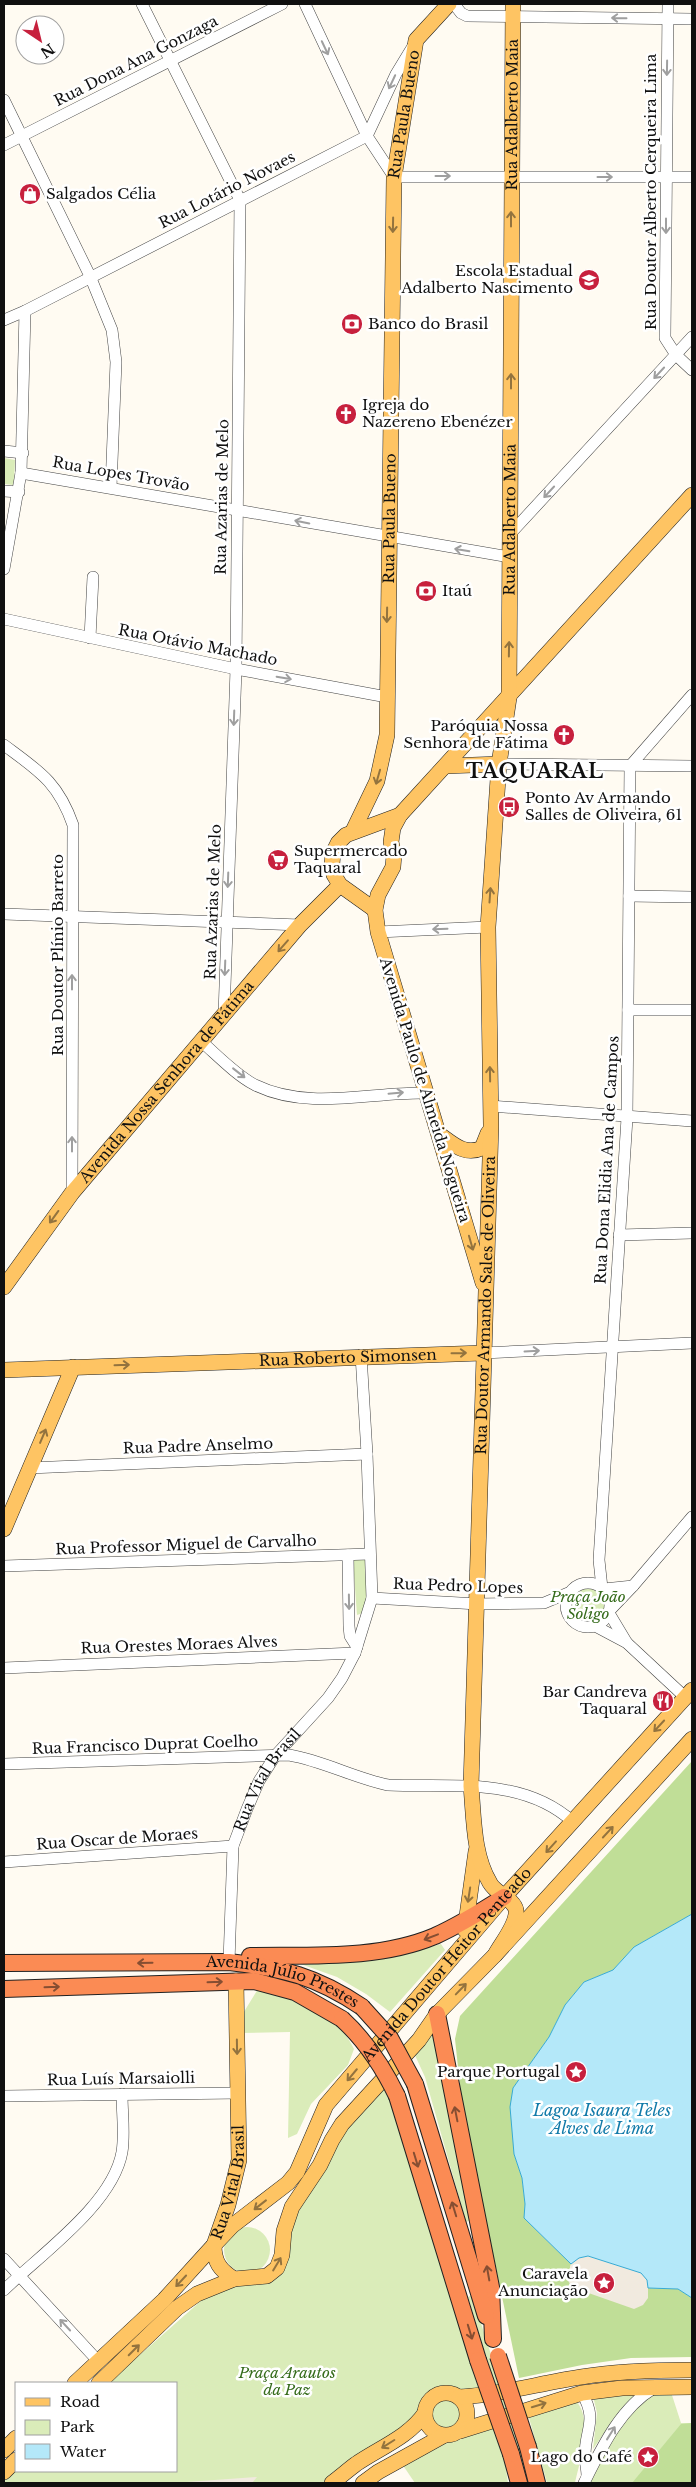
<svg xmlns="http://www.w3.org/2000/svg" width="696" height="2487" font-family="'Libre Baskerville',serif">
<rect width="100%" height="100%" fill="#fffbf2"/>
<!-- green -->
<g fill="#daecb9">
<path d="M4,458L15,460L14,485L4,484Z"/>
<path d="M367,1557L368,1598L363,1613L357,1615L353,1561L355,1558Z"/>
<circle cx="588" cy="1606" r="18"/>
<path d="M441,1944L445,1950L390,2012L366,1994L337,1977L295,1962H345L390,1958Z"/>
<path d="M258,1989C296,1997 337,2013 354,2049L348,2065L311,2104L297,2134L288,2138L290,2032L240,2033L242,2015Z"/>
<path d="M433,2031L471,2220L466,2222L425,2077L413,2051Z"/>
<path d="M383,2088L392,2106L480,2393L462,2391L452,2386L442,2387L432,2391L410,2422L323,2483H4V2479L16,2468V2471H176V2383H108L211,2292L229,2286L265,2282L295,2214L346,2129Z"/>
<circle cx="247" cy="2250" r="23"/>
<path d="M472,2295L532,2483H524L468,2297Z"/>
<path d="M671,2392L681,2423H692V2483H590C601,2461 630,2399 655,2393C660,2392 666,2392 671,2392Z"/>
<path d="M636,2395L618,2413L593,2449L597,2413L593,2396Z"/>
<circle cx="447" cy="2414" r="19"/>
<path d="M577,2402C593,2422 580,2460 575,2483H547L528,2414Z"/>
<path d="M494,2426L504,2454L508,2483H415L402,2464L455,2436Z"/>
</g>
<!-- forest -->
<g fill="#c0de97">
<path d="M692,1761V1914L634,1947L613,1970L584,1982L565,2005L549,2037L513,2088L514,2154L522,2178L525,2204L524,2218L571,2264L567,2280L648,2298V2288L678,2289L692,2298V2357L631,2358L582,2365L519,2378L462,2105L455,2039L460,2016Z"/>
<path d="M692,2423V2483H632L681,2424Z"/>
</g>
<!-- plaza -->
<g fill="#f1eadf">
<path d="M587,2256L641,2273L647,2280L648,2288V2298L643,2305L634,2309L580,2290L570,2284L567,2279L571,2264L579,2258Z"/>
<path d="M257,2477L252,2483H173Z"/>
</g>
<!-- water -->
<path fill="#b4e8f9" stroke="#37aad4" d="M692,1914V2298L678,2289L648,2288L647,2280L641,2273L588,2256L579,2258L571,2264L524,2218L525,2204L522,2178L514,2154L510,2107L513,2088L549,2037L565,2005L584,1982L613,1970L634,1947Z"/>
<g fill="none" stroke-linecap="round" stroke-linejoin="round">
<!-- minor casing -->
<g stroke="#434343" stroke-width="12">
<g id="minor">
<path d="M142,4L240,200L236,669L224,1015"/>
<path d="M305,4L367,136L394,177H692"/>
<path d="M454,4L461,13L467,16L692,19"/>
<path d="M668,4L665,338L676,355L692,370"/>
<path d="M4,100L90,276L112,330L116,362L111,487"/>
<path d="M4,145L282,4"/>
<path d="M4,320L25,311L367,136L396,74L413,46"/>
<path d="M4,451L23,453"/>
<path d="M21,473L510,557"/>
<path d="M4,491L19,492"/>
<path d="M511,533L692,337"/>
<path d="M4,569L21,473L25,311"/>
<path d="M4,619L236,669L387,697"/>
<path d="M90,638L93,577"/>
<path d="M4,745C39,771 58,782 73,825L72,1193"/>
<path d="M499,764L692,766"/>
<path d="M629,896L692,897"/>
<path d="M4,914L300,925"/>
<path d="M378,932L488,927"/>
<path d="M628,1010H692"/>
<path d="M202,1042C218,1056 236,1075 255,1085C308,1111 370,1092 425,1093"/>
<path d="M490,1106L692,1121"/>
<path d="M619,1235L692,1233"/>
<path d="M483,1353L692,1343"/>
<path d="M29,1468L367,1454"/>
<path d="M348,1555L349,1626L350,1636L357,1647"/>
<path d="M4,1566L369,1554"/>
<circle cx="588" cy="1605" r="22"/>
<path d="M602,1588L599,1560L627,1118L630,766L692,695"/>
<path d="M604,1589L633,1586"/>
<path d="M372,1598L478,1604L544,1603L568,1593"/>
<path d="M611,1609L633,1586L692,1517"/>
<path d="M609,1613L627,1643"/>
<path d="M595,1626L627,1643L685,1697"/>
<path d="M4,1668L355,1653"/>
<path d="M4,1764L289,1755C324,1761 354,1778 388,1785C452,1788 522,1776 573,1822"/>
<path d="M4,1862L233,1846"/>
<path id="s1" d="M229,1962L233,1846L247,1809L259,1781L275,1756L328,1698L342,1678L355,1653L372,1598L367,1454L361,1355"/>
<path d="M4,2096L238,2093"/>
<path d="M4,2259L98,2361"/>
<path d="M4,2290C41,2254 113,2204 122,2152C125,2134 122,2113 122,2094"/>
<path d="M582,2393C598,2421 585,2428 585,2456C585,2462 587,2469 587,2476"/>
<path d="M584,2483C601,2449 620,2408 654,2388"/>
</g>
</g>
<!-- major casing -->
<g stroke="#212121" stroke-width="16">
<g id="major">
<path d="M446,766L499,764"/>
<path id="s2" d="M353,831L377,781L387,735L394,177L416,40L449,4"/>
<path d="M375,910L340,885L334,875L332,864L333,853L338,843L346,835L400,815"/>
<path d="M439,1134C453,1144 465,1156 482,1148L488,1133"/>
<path d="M483,1283L378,932L375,910L378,895L393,867L394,855L391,842L393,828L400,815L692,495"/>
<path id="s3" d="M4,1287L72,1193L300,925L340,885"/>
<path id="s4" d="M4,1370L483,1353"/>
<path d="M4,1529L73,1367"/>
<path d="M465,1930L476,1851"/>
<path id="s5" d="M495,1955C501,1943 518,1924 516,1910C514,1899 496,1894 490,1883C473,1855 474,1818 471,1786L491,1125L488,927L499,764L509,698L513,4"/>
<path id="s6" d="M214,2245L232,2226L288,2183L297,2172L326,2105L504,1897L692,1690"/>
<path d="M214,2245C214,2262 220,2270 234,2279"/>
<path id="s7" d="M75,2383L164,2300L214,2245L228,2205L239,2160L236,1981"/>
<path d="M99,2383L177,2308L197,2294L234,2279L267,2276L277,2268L282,2255L284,2231L292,2207L320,2165L332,2140L342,2124L419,2040L437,2014L495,1955L692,1739"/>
<circle cx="446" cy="2414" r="21"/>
<path d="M459,2397C501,2395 540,2383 581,2377C617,2371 655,2370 692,2370"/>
<path d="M460,2431L582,2393L622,2388L692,2387"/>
<path d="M4,2450L16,2438"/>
<path d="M4,2472L16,2460"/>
<path d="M332,2483C340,2477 348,2470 356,2464C379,2448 409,2437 425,2413"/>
<path d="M363,2483L378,2472L443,2436"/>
</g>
</g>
<!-- highway casing -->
<g stroke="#212121" stroke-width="18">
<g id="highway">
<path d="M250,1956C311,1955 378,1960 435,1936C459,1925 482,1911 504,1897"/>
<path id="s8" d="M4,1963L229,1962C283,1968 316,1976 362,2007"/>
<path d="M4,1989L254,1981L295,1992L342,2019"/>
<path d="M437,2014L491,2287L493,2339"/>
<path d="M415,2084L486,2316"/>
<path d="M397,2096L478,2360"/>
<path d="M528,2447L537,2483"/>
<path d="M511,2454L519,2483"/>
</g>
</g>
<!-- minor -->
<use href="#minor" stroke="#fff" stroke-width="11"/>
<!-- major -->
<use href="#major" stroke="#fec463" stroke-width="15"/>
<!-- highway -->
<use href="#highway" stroke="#fb8b54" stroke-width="16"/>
<!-- highway-bridge casing -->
<g stroke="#212121" stroke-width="18" stroke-linecap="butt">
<g id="highway-bridge">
<path d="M362,2007L390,2038L415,2084"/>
<path d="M342,2019C366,2041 383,2067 397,2096"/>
<path d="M498,2356L528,2447"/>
<path d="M478,2360L511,2454"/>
</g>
</g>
<!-- highway-bridge -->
<use href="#highway-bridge" stroke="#fb8b54" stroke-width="16"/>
</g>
<!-- one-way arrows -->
<defs><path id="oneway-shaft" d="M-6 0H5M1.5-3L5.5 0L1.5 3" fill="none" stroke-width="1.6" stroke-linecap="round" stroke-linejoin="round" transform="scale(1.25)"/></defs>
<g stroke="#9f9f9f">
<use href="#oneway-shaft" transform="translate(619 18) rotate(-179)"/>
<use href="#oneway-shaft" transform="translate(325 48) rotate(65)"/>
<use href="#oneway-shaft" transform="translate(667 68) rotate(91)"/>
<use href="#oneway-shaft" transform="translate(392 82) rotate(115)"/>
<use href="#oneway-shaft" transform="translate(443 176)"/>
<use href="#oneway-shaft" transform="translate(605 177)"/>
<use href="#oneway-shaft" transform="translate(666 226) rotate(90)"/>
<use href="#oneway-shaft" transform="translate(659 373) rotate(133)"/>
<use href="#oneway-shaft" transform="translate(549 492) rotate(133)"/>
<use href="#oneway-shaft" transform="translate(302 522) rotate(-169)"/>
<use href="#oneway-shaft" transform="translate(462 550) rotate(-171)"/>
<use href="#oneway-shaft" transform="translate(284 678) rotate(10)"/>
<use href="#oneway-shaft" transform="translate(234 718) rotate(92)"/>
<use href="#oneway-shaft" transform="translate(228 880) rotate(92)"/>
<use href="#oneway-shaft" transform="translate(440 929) rotate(178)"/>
<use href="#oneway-shaft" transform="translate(225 968) rotate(92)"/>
<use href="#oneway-shaft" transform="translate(72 982) rotate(-90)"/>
<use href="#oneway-shaft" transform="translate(239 1073) rotate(38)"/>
<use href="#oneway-shaft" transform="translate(396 1093) rotate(-5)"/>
<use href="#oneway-shaft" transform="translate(72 1144) rotate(-90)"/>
<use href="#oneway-shaft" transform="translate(532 1351) rotate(-3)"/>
<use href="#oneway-shaft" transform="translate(349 1602) rotate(89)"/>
<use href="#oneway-shaft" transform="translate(65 2325) rotate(-133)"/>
<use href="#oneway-shaft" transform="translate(611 2433) rotate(-58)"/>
</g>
<g stroke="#93733e">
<use href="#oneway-shaft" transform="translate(511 219) rotate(-90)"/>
<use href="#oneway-shaft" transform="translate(393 225) rotate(91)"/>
<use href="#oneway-shaft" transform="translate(511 381) rotate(-90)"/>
<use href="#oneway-shaft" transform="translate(387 615) rotate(91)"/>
<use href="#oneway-shaft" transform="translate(509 649) rotate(-89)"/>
<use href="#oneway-shaft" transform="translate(378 777) rotate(106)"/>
<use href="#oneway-shaft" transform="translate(490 895) rotate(-86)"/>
<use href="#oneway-shaft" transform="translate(283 946) rotate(131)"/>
<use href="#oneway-shaft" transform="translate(490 1074) rotate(-91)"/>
<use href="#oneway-shaft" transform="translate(54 1217) rotate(126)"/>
<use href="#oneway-shaft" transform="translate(471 1243) rotate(74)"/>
<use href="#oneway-shaft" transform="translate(459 1353) rotate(-1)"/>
<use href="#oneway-shaft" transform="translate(122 1365) rotate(-2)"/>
<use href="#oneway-shaft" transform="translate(43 1436) rotate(-67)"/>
<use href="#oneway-shaft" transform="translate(659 1726) rotate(133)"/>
<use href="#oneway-shaft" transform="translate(608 1832) rotate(-47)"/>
<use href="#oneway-shaft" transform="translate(551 1847) rotate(132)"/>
<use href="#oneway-shaft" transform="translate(469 1895) rotate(99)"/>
<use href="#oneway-shaft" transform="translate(461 1989) rotate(-46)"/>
<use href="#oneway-shaft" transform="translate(237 2047) rotate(89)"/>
<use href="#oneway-shaft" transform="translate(352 2075) rotate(130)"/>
<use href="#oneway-shaft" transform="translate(260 2205) rotate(142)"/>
<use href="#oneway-shaft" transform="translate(277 2264) rotate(-59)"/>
<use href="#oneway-shaft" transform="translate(181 2281) rotate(133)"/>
<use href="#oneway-shaft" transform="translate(134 2350) rotate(-45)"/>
<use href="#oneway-shaft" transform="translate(539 2405) rotate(-17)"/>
<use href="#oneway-shaft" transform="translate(388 2444) rotate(148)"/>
</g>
<g stroke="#864e32">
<use href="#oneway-shaft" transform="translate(431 1937) rotate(159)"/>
<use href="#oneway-shaft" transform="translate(145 1963) rotate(179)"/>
<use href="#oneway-shaft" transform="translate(215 1982) rotate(-2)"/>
<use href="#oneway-shaft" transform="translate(52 1987) rotate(-2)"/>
<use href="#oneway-shaft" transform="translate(456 2114) rotate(-101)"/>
<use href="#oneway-shaft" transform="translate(416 2160) rotate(73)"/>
<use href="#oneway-shaft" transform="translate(454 2209) rotate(-107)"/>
<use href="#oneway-shaft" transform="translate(488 2273) rotate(-100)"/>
<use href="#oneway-shaft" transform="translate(470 2332) rotate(73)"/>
</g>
<!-- icons -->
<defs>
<g id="shop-disc" transform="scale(1.125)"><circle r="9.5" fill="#c7203d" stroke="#fff"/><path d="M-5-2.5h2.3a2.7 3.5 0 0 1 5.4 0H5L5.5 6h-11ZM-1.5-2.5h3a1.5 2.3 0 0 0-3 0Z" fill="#fff"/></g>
<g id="school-disc" transform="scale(1.125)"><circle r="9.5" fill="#c7203d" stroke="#fff"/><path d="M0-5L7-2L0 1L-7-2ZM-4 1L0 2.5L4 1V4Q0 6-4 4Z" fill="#fff"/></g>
<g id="bank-disc" transform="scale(1.125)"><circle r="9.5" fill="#c7203d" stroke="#fff"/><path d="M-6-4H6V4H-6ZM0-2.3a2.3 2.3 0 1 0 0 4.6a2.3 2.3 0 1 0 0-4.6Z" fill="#fff"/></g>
<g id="church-disc" transform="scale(1.125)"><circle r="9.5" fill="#c7203d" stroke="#fff"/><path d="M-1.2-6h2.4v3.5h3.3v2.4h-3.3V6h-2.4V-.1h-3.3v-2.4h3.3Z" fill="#fff"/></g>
<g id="bus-disc" transform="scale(1.125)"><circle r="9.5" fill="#c7203d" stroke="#fff"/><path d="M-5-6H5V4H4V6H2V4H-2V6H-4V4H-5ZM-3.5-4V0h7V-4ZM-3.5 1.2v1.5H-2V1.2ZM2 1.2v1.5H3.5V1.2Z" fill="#fff"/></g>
<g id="supermarket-disc" transform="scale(1.125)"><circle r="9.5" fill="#c7203d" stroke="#fff"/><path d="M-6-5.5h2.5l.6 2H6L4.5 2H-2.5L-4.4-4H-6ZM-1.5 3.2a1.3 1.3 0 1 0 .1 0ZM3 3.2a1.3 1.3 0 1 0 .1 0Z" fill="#fff"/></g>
<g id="restaurant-disc" transform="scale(1.125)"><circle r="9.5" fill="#c7203d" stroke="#fff"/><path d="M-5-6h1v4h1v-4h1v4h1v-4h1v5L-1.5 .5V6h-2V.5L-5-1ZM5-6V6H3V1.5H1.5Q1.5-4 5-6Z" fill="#fff"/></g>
<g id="sight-disc" transform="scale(1.125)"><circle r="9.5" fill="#c7203d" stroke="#fff"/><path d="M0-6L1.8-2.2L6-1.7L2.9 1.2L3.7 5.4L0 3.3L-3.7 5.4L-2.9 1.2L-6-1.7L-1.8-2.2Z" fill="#fff"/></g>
</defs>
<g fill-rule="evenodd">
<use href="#shop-disc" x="30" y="194"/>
<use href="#school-disc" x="589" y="280"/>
<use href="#bank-disc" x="352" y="324"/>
<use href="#church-disc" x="346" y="414"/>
<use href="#bank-disc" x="426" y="591"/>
<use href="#church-disc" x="564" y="735"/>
<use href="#bus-disc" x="509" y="807"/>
<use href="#supermarket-disc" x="278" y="860"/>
<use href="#restaurant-disc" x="663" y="1701"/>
<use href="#sight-disc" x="576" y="2072"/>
<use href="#sight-disc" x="604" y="2283"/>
<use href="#sight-disc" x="648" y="2457"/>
</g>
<g text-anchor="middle" stroke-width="5" stroke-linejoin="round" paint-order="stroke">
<!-- street labels -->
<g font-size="15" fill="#101010" stroke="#fff">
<text transform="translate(136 61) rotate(-27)" y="5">Rua Dona Ana Gonzaga</text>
<text dy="5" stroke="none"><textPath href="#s2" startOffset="724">Rua Paula Bueno</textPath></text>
<text dy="5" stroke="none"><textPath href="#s5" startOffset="1861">Rua Adalberto Maia</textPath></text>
<text transform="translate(227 190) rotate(-27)" y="5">Rua Lotário Novaes</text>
<text transform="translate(651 192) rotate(-90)" y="5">Rua Doutor Alberto Cerqueira Lima</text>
<text transform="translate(121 474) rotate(10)" y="5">Rua Lopes Trovão</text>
<text transform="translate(222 497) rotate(-89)" y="5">Rua Azarias de Melo</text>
<text dy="5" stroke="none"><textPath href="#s2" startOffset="319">Rua Paula Bueno</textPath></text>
<text dy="5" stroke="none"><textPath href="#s5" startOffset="1456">Rua Adalberto Maia</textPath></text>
<text transform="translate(198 645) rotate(11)" y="5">Rua Otávio Machado</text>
<text transform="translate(213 902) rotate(-88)" y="5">Rua Azarias de Melo</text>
<text transform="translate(58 955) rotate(-90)" y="5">Rua Doutor Plínio Barreto</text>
<text dy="5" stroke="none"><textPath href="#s3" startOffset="262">Avenida Nossa Senhora de Fátima</textPath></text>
<text transform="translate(425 1090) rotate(73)" y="5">Avenida Paulo de Almeida Nogueira</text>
<text transform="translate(607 1160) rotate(-87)" y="5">Rua Dona Elidia Ana de Campos</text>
<text dy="5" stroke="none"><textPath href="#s5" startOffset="669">Rua Doutor Armando Sales de Oliveira</textPath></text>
<text dy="5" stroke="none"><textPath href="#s4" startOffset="344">Rua Roberto Simonsen</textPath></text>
<text transform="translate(198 1446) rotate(-2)" y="5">Rua Padre Anselmo</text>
<text transform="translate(186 1545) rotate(-2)" y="5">Rua Professor Miguel de Carvalho</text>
<text transform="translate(458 1586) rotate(2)" y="5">Rua Pedro Lopes</text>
<text transform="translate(179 1645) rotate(-2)" y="5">Rua Orestes Moraes Alves</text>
<text transform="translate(145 1745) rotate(-2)" y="5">Rua Francisco Duprat Coelho</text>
<text dy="5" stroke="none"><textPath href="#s1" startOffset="191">Rua Vital Brasil</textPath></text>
<text transform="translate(117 1839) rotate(-4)" y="5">Rua Oscar de Moraes</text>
<text dy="5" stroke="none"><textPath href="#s6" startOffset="369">Avenida Doutor Heitor Penteado</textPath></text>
<text dy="5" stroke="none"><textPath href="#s8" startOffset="282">Avenida Júlio Prestes</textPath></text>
<text transform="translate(121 2079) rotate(-1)" y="5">Rua Luís Marsaiolli</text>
<text dy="5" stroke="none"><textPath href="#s7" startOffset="261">Rua Vital Brasil</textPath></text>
</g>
<!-- poi labels -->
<g font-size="15" fill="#101010" stroke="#fff" text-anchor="start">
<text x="46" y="199">Salgados Célia</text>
<text x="573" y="276" text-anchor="end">Escola Estadual<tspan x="573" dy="17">Adalberto Nascimento</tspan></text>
<text x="368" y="329">Banco do Brasil</text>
<text x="362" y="410">Igreja do<tspan x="362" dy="17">Nazereno Ebenézer</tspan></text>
<text x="442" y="596">Itaú</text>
<text x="548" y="731" text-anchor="end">Paróquia Nossa<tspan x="548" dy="17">Senhora de Fátima</tspan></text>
<text x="525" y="803">Ponto Av Armando<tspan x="525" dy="17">Salles de Oliveira, 61</tspan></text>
<text x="294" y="856">Supermercado<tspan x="294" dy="17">Taquaral</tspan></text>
<text x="647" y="1697" text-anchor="end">Bar Candreva<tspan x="647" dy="17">Taquaral</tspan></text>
<text x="560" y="2077" text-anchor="end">Parque Portugal</text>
<text x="588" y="2279" text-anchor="end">Caravela<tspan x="588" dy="17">Anunciação</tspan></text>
<text x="632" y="2462" text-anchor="end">Lago do Café</text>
</g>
<!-- park labels -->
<g font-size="15" font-style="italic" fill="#366c1c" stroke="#fff">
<text x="588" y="1602">Praça João<tspan x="588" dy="17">Soligo</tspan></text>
<text x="287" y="2378">Praça Arautos<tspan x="287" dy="17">da Paz</tspan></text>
</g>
<!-- water labels -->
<g font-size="16" font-style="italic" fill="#117aa9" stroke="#fff">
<text x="602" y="2116">Lagoa Isaura Teles<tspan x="602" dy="18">Alves de Lima</tspan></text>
</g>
<!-- district labels -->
<g font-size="20" font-weight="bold" letter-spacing="1" fill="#101010" stroke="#fff">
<text x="535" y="778">TAQUARAL</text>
</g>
</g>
<!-- border -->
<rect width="696" height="2487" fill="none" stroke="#101010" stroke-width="10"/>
<!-- legend -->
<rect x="15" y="2382" width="162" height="90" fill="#ffffff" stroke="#9f9f9f"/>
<rect x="25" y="2398" width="25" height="8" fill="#fec463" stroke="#9f9f9f"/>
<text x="60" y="2407" font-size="15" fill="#101010">Road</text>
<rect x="25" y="2420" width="25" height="15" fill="#daecb9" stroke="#9f9f9f"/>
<text x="60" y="2432" font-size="15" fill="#101010">Park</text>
<rect x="25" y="2444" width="25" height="15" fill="#b4e8f9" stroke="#9f9f9f"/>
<text x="60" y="2457" font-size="15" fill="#101010">Water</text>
<!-- north arrow -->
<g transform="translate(40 40) rotate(145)"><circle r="24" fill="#ffffff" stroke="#9f9f9f"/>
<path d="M0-4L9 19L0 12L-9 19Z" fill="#c7203d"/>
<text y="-8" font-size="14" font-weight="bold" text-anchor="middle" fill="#101010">N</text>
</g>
</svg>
